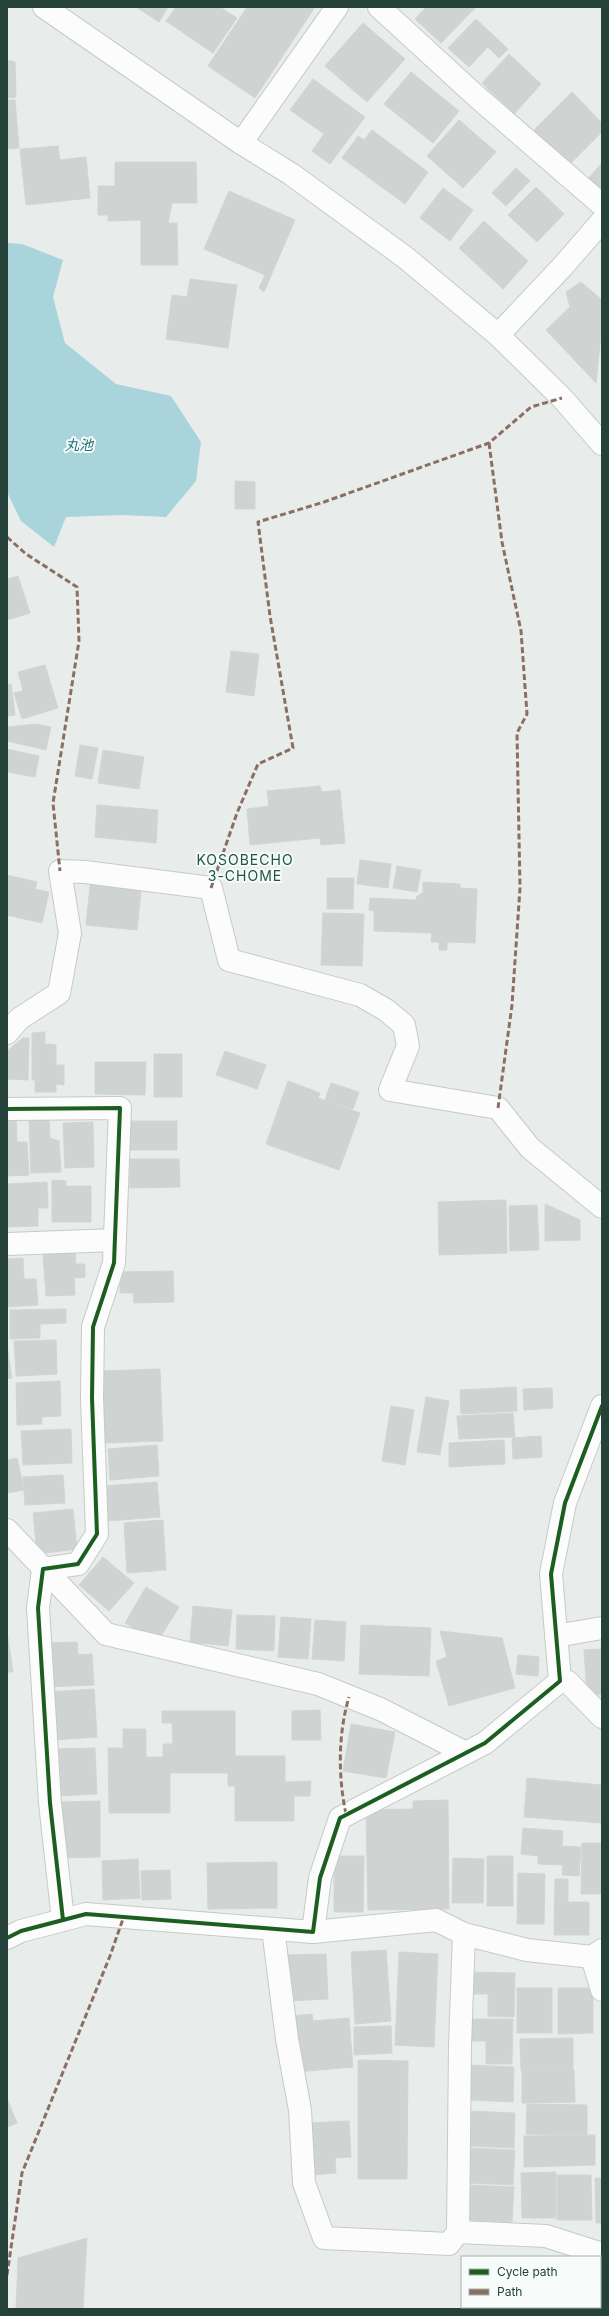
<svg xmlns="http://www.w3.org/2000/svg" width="609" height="2316" font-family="Inter,'Noto Sans JP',sans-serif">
<rect width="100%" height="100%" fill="#e8edeb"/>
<!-- water -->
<path fill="#a9d4db" d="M7,243L22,244L63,260L53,297L65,343L116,384L171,396L201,442L196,481L166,517L122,515L66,517L54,547L21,521L7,492Z"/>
<!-- building -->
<g fill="#cfd4d2" stroke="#d1d6d4">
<path d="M136,7H168L159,22Z"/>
<path d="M176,7H220L237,18L213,53L166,21Z"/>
<path d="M247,7H315L255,98L208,66Z"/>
<path d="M426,7H476L441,43L415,19Z"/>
<path d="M476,19L508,49L499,58L488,47L469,67L448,48Z"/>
<path d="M363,23L405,59L367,102L325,66Z"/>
<path d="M509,54L541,84L514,114L482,83Z"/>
<path d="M7,60L15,62L16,97L7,98Z"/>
<path d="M411,72L459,111L433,143L384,104Z"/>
<path d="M313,79L365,117L330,164L312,151L324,134L290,110Z"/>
<path d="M572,92L602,123V132L569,165L534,130Z"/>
<path d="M7,100H15L19,148L7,149Z"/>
<path d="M459,120L496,152L463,188L427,156Z"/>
<path d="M372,130L428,172L405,204L342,158L358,136L364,140Z"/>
<path d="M58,146L60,160L86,157L90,198L26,205L20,149Z"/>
<path d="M115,162H196L197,203H172L168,223H177L178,265H141V220L108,221V215H98V186H115Z"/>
<path d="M602,163V192L587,180Z"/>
<path d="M516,168L530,181L506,206L492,193Z"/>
<path d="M536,187L564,214L537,242L508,215Z"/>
<path d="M443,188L473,210L450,241L420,218Z"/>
<path d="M229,191L295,220L264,292L259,288L265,275L204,249Z"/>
<path d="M484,221L528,261L503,289L459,248Z"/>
<path d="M190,279L237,285L228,348L166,339L172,295L187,297Z"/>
<path d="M581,282L602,300V324L596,383L546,330L570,307L566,292Z"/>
<path d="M235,481L255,482V509H235Z"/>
<path d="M18,576L30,613L7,620V579Z"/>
<path d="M231,651L259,654L254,696L226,692Z"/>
<path d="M45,665L58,708L22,719L14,693L23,691L18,672Z"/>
<path d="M11,684L15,715L7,716V685Z"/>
<path d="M36,724L51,727L46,750L7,741V727Z"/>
<path d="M80,745L98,748L92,779L75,776Z"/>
<path d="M7,749L39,756L35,777L7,772Z"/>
<path d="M103,750L144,757L139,789L98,783Z"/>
<path d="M320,786L322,792L340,790L345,843L321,845L320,838L250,845L247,809L269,806L267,791Z"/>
<path d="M97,805L158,810L156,843L95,837Z"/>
<path d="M360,860L391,864L388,888L357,884Z"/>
<path d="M397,866L421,870L417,892L393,888Z"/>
<path d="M7,875L37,882L35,889L49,892L42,923L7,915Z"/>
<path d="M91,877L142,882L137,930L86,925Z"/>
<path d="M327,878H354L353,909H327Z"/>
<path d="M423,882L460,884V888L477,889L475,943L447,942V950H439V942H431L432,933L374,931V911L369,910L370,898L416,900L417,896L423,893Z"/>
<path d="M323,913L364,914L362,966L321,965Z"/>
<path d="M45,1032V1044L56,1045V1065H64V1085L56,1084V1092H35V1080H32V1033Z"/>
<path d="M23,1038H29L28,1080L7,1079V1051Z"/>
<path d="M225,1051L266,1065L257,1089L216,1075Z"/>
<rect x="154" y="1054" width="28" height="43"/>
<path d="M95,1062H146L145,1095L95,1094Z"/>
<path d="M288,1081L320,1093L318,1098L360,1113L339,1170L266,1144Z"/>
<path d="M331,1083L359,1092L353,1109L325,1100Z"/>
<path d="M49,1116L50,1138L59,1141L61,1172L31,1173L29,1117Z"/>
<path d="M7,1117H16L17,1142H27L29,1175L7,1176Z"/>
<rect x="128" y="1121" width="49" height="29"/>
<path d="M93,1122L94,1167L65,1168L63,1123Z"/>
<path d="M130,1159H179L180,1187L130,1188Z"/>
<path d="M52,1180L66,1181V1186H91V1222H52Z"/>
<path d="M47,1182L48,1208H38V1226L7,1227V1184Z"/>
<path d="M506,1200L507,1253L439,1255L438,1202Z"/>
<path d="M545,1204L580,1220V1240L545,1241Z"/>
<path d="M537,1205L539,1250L510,1251L509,1206Z"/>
<path d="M75,1253L76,1264H85V1277L74,1278L75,1295L46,1296L43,1255Z"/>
<path d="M23,1258L24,1279H36L38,1305L7,1307V1259Z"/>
<path d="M173,1271L174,1302L134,1303L133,1293H120V1272Z"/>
<path d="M66,1309V1323L40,1324V1338L10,1339V1310Z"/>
<path d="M56,1340L57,1374L16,1376L14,1341Z"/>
<path d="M7,1346L12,1378L7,1379Z"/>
<path d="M160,1369L163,1441L105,1443L102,1371Z"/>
<path d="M60,1381L61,1416L42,1417V1424L17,1425L16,1383Z"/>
<path d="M516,1387L517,1411L461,1414L460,1390Z"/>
<path d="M552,1388L553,1408L524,1410L523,1389Z"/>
<path d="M426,1397L449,1401L440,1455L417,1452Z"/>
<path d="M391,1406L414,1410L405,1465L382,1461Z"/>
<path d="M513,1413L515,1437L459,1439L457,1416Z"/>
<path d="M71,1429L72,1463L23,1465L21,1431Z"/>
<path d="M541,1436L542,1457L513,1459L512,1438Z"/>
<path d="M504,1440L505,1464L449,1467V1443Z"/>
<path d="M157,1445L159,1476L110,1480L108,1449Z"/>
<path d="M17,1458L24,1490L7,1493V1460Z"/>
<path d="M63,1475L65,1503L25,1505L23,1477Z"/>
<path d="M157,1482L160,1517L107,1521L104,1486Z"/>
<path d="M73,1509L77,1549L37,1554L33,1513Z"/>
<path d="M163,1520L166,1570L127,1573L124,1523Z"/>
<path d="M103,1557L134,1583L109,1611L79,1585Z"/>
<path d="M146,1587L179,1607L158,1641L125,1623Z"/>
<path d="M193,1606L232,1610L228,1646L190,1642Z"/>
<path d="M237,1615L275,1616L274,1651L236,1649Z"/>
<path d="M281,1617L311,1619L308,1659L278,1657Z"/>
<path d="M315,1620L346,1622L344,1661L312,1659Z"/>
<path d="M361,1625L431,1628L429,1676L359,1674Z"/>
<path d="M440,1631L502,1638L515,1688L449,1706L436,1661L447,1657Z"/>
<path d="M7,1632L13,1672H7Z"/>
<path d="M77,1642L78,1655L92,1654L94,1685L48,1687L47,1643Z"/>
<path d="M602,1649V1694L587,1695L584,1650Z"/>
<path d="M518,1655L539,1657L538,1676L516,1674Z"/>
<path d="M94,1689L97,1737L51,1740L48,1692Z"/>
<path d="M320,1710L321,1740H292V1711Z"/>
<path d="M162,1711H235V1756H285V1782L311,1781L310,1796H294V1821H235V1786H228V1773H170V1813H109L108,1748H123V1729H146V1757H163V1744H173L172,1723H162Z"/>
<path d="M351,1724L395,1732L386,1778L343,1771Z"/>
<path d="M95,1748L97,1794L57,1796L55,1749Z"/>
<path d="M527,1778L602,1785V1823L524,1817Z"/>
<path d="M448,1800L449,1909L368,1910L366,1810L413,1809V1801Z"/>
<path d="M100,1801V1857L62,1858L61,1802Z"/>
<path d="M523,1828L563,1831L562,1846L581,1847L579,1876L562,1875L563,1865L538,1864V1856L521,1854Z"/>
<path d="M582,1843H602V1894H581Z"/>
<path d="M334,1856H364L363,1912H334Z"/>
<rect x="487" y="1856" width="26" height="50"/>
<path d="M453,1858L484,1859L483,1903H452Z"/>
<path d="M138,1859L140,1898L103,1900L102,1861Z"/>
<path d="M277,1862V1908L208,1909L207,1863Z"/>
<path d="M170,1870L171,1899L142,1900L141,1871Z"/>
<path d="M518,1873L545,1874L544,1924H517Z"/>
<path d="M555,1879H568V1902H589V1935H554Z"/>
<path d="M386,1950L391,2021L355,2024L351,1952Z"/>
<path d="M399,1952L438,1954L434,2047L395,2045Z"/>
<path d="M326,1954L328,1999L288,2001L286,1955Z"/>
<path d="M471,1972L515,1973L514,2017L488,2016V1994H471Z"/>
<rect x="517" y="1988" width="35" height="45"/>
<path d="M558,1988H593V2033L558,2034Z"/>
<path d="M312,2014L313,2021L349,2018L353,2067L296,2072L291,2016Z"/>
<path d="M469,2019H513L512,2064H486V2041H469Z"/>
<path d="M391,2026L392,2053L354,2055V2027Z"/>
<path d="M573,2038V2070L521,2071L520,2039Z"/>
<path d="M358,2060L408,2061L407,2179H358Z"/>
<path d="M469,2065L514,2067L513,2102L468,2100Z"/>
<path d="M574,2070L575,2102L522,2103V2071Z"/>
<path d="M7,2098L17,2123L7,2127Z"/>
<path d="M527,2104L587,2105V2135L526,2134Z"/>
<path d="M470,2111L515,2113L514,2148L468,2146Z"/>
<path d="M349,2121L351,2157L335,2158L336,2173L312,2175L309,2123Z"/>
<path d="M595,2135V2165L524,2167V2136Z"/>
<path d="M469,2148L515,2150L513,2185L468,2183Z"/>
<path d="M556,2172V2218H522L521,2173Z"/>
<path d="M557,2175H591L592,2220H557Z"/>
<path d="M595,2178H602V2223H596Z"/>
<path d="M468,2185L514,2187L512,2222L467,2220Z"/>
<path d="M87,2238L83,2309H16L18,2258Z"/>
</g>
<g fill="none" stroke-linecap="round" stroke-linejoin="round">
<!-- street casing -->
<g stroke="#c5cac8" stroke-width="24">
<g id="street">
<path d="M379,7L476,96L602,205"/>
<path d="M241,143L337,7"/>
<path d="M498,335L563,266L602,221"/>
<path d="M7,1033L19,1019L59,993L70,933L60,871L85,872L211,888L229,960L360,995L386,1010L404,1025L408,1046L390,1090L498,1108L530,1148L602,1207"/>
<path d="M7,1109L120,1108L114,1263L93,1327L92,1398L97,1534L78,1564L43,1569L38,1608L50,1803L63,1920"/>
<path d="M8,1244L115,1240"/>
<path d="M7,1530L106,1634L318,1684L380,1709L464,1752"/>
<path d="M556,1636L602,1628"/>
<path d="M560,1681L568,1682L602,1717"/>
<path d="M273,1929L287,2039L300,2110L304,2183L324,2238L449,2244L458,2232"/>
<path d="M313,1932L436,1920L464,1934"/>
<path d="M7,1938L21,1931L86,1914L313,1932L320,1878L340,1818L485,1743L560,1681L551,1574L565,1503L602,1406"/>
<path d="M602,1950L592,1957L602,1990"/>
<path d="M592,1957L527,1950L464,1934L460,2045L458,2232L546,2236L602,2254"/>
</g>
</g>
<!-- secondary casing -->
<g stroke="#c3cbc8" stroke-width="24">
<path id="secondary" d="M44,7L241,143L291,174L406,258L498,335L562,398L602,444"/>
</g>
<!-- street -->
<use href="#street" stroke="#fcfcfc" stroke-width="22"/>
<!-- secondary -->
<use href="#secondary" stroke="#fcfcfc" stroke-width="22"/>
<!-- quiet -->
<g stroke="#8d6e63" stroke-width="3" stroke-dasharray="6 3" stroke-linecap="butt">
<path d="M489,443L502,542L521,631L527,714L517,733L520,888L512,1005L498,1108"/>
<path d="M7,537L26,554L77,587L79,641L53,803L60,871"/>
<path d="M211,888L237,813L258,764L293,748L270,616L258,522L324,502L489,443L531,407L562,398"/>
<path d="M346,1814C338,1777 338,1734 349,1697"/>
<path d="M7,2275L22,2173L110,1956L124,1916"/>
</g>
<!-- cycleway casing -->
<g stroke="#f7fbf9" stroke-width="6">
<g id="cycleway">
<path d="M7,1109L120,1108L114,1263L93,1327L92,1398L97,1534L78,1564L43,1569L38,1608L50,1803L63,1920"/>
<path d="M7,1938L21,1931L86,1914L313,1932L320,1878L340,1818L485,1743L560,1681L551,1574L565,1503L602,1406"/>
</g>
</g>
<!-- cycleway -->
<use href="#cycleway" stroke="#1b5e20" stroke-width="4"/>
</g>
<g text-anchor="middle" stroke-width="4" stroke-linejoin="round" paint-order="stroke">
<!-- water labels -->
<g font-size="14" font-style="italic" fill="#1c6f80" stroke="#f7fbf9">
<text x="79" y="450">丸池</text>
</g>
<!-- neighbourhood labels -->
<g font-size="14" letter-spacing="1" fill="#1f5548" stroke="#f7fbf9">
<text x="245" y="865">KOSOBECHO<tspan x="245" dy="16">3-CHOME</tspan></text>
</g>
</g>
<!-- border -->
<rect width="609" height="2316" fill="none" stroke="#24423a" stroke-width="16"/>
<!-- legend -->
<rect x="461" y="2256" width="140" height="52" fill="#f7fbf9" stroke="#a3b1ad"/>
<rect x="469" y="2269" width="20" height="6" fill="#1b5e20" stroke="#a3b1ad"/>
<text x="497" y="2276" font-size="12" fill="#24423a">Cycle path</text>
<rect x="469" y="2289" width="20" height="6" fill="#8d6e63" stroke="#a3b1ad"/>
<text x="497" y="2296" font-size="12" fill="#24423a">Path</text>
</svg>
